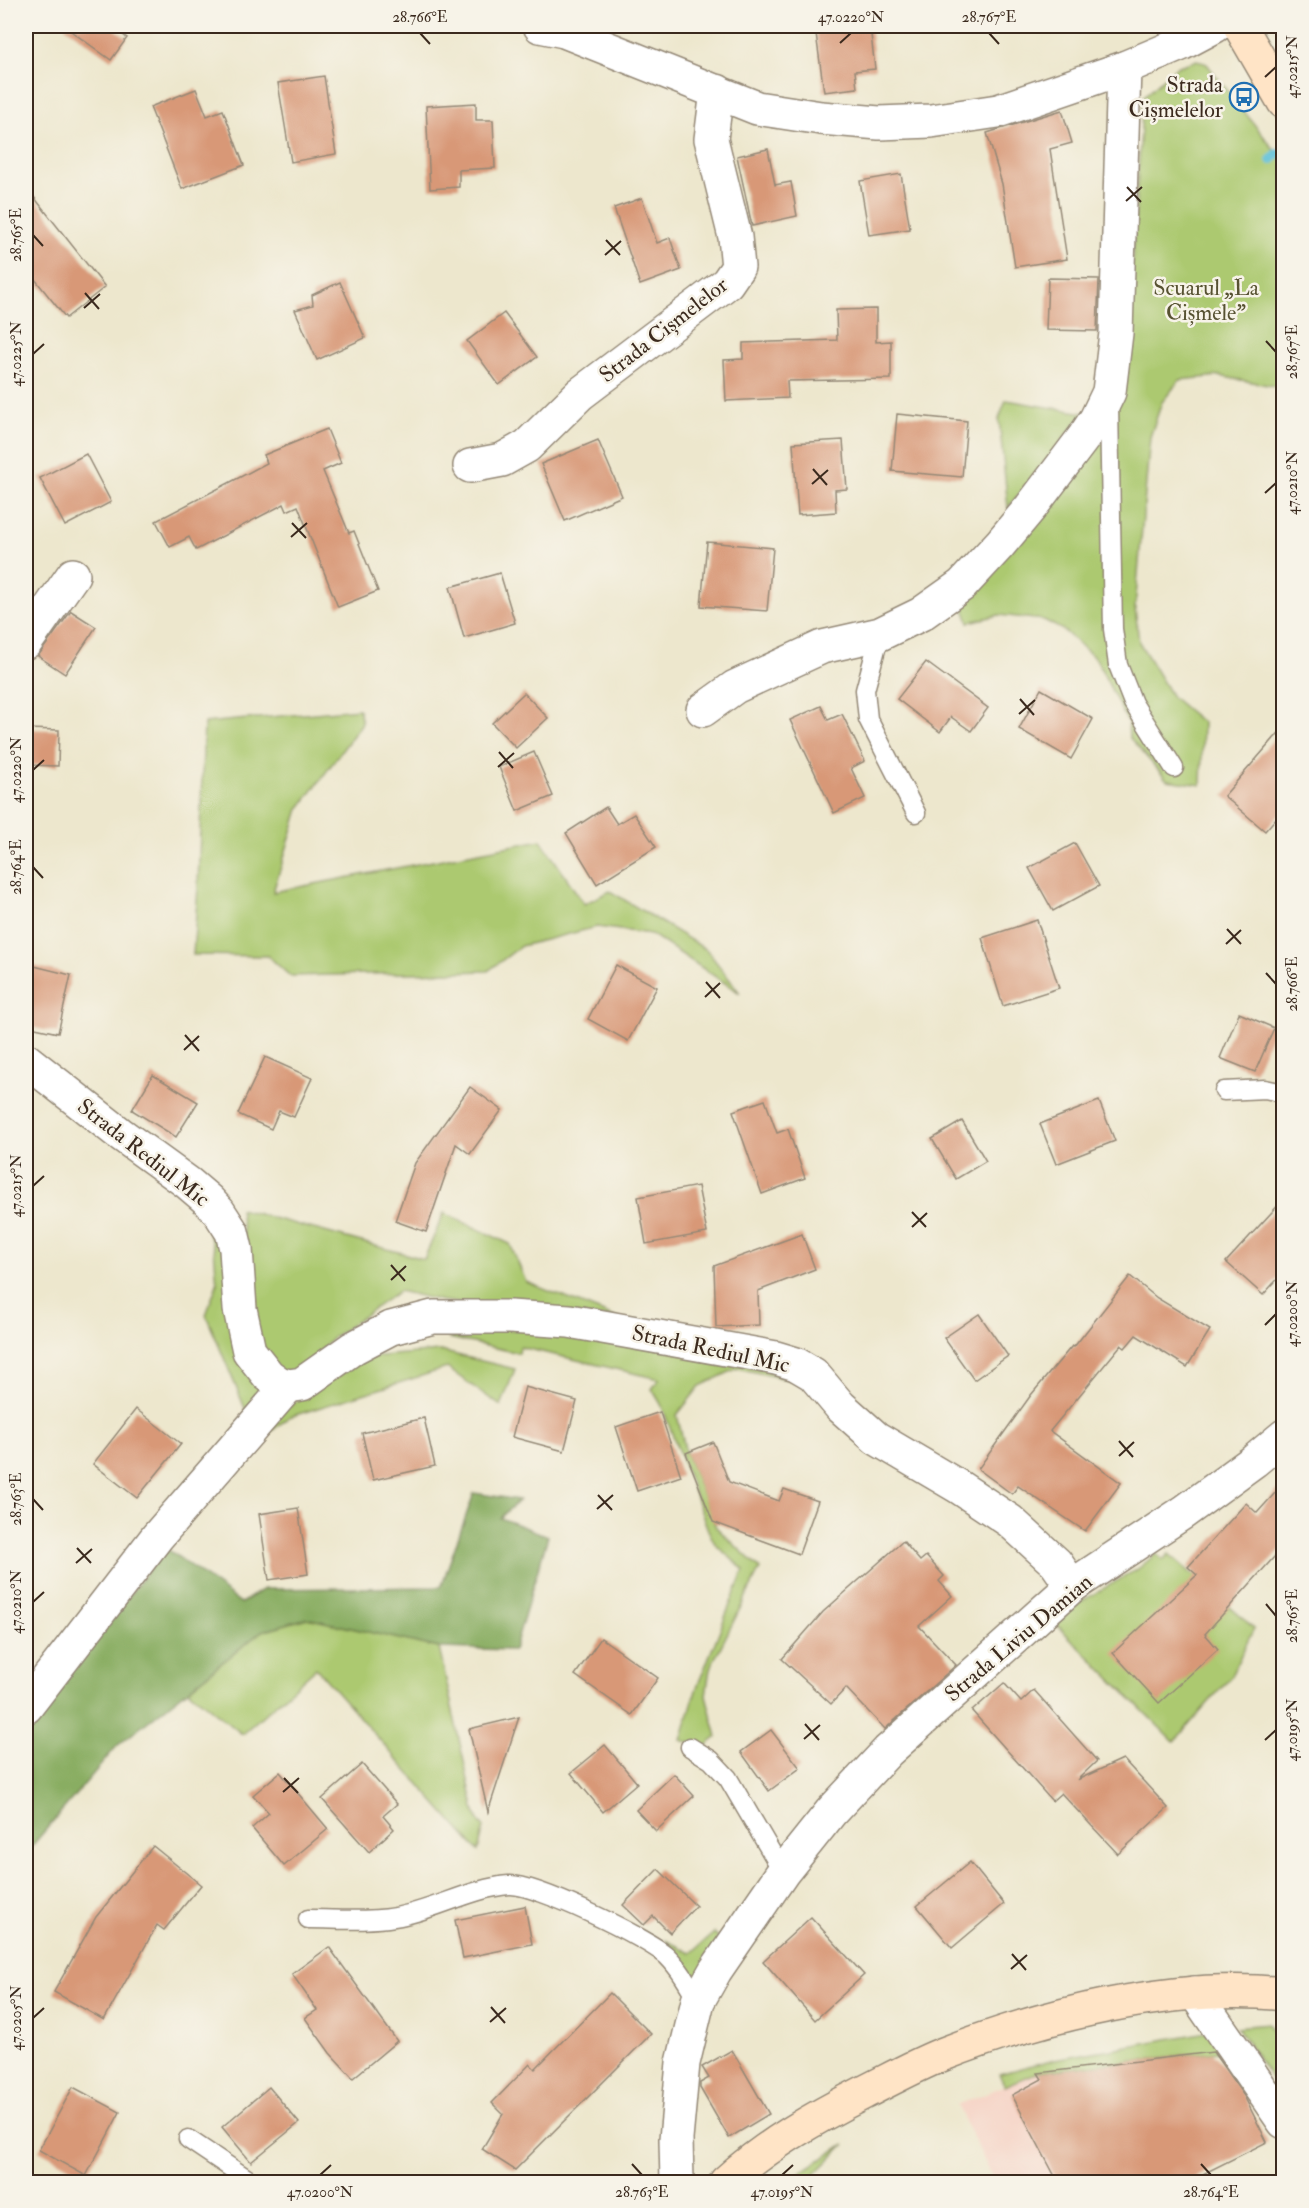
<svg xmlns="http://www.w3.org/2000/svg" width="1309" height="2208" font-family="'IM FELL Double Pica',serif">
<rect width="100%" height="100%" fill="#f7f3e8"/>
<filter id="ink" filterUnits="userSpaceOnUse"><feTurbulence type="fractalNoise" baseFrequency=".0167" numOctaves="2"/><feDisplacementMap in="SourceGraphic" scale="12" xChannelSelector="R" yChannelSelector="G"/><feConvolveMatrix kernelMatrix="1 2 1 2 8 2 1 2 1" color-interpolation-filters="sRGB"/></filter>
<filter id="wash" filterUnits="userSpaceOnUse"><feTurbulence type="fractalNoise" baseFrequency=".008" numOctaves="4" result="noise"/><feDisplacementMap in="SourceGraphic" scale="24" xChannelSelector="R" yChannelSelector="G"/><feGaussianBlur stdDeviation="1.35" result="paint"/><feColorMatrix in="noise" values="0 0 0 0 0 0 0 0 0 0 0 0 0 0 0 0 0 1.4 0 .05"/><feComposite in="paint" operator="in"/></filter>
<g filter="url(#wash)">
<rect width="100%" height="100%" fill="#ede7cd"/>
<!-- built -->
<path fill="#f6d2c4" d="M1038,2072L1095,2182H995L957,2105Z"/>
<!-- green -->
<g fill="#acc970" stroke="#747a47" stroke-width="1.5">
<path d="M1197,60L1207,64L1283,161L1284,388L1219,376L1180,380L1162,402L1150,437L1135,608L1139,642L1172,697L1203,723L1201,785L1167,780L1129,737L1128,723L1096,659L1063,630L1044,620L999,615L969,622L963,606L1102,432L1124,386L1143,97L1176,67Z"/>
<path d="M1006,400L1084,413L1008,508L999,419Z"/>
<path d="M359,709L362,723L299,809L273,892L541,840L584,904L610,891L707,950L740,993L651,934L597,927L521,946L488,971L290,976L268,956L193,955L198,887L204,723Z"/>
<path d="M240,1209L424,1259L444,1213L510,1244L526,1282L619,1319L442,1301L399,1291L335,1336L297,1374L277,1370L258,1346Z"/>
<path d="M202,1213L223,1237L265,1402L249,1418L206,1315L217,1284L214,1249Z"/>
<path d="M537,1326L750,1363L790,1380L738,1368L700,1386L677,1415L686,1453L716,1527L760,1569L710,1668L706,1695L717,1737L703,1748L681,1740L697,1687L744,1570L715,1544L708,1530L661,1404L652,1389L659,1379L520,1347L519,1353L450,1338L482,1327Z"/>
<path d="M440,1351L515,1369L501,1406L447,1368L289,1417L251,1448L287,1407L369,1357Z"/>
<path d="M1156,1554L1163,1560L1169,1554L1254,1628L1230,1678L1174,1742L1056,1624L1085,1599L1138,1569Z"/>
<path d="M307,1618L439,1648L475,1812L479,1822L484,1827L478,1851L316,1668L242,1734L188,1690L262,1631Z"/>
<path d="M714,1933L723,1942L698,1983L665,1940L691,1953Z"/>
<path d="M1268,2024L1283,2046V2096L1237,2027Z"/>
<path d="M1212,2031L1228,2050L1038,2072L1005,2086L999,2074L1055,2059Z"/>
<path d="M845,2144L807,2182H787L793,2177Z"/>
</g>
<!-- forest -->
<path fill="#89ad62" stroke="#626c40" stroke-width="1.5" d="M474,1493L519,1500L500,1518L548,1536L514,1650L439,1648L307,1618L262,1631L117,1746L26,1853V1727L166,1548L241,1603L264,1589L441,1587Z"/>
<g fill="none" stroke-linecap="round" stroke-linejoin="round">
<!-- stream -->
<path stroke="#5abfd8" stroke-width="10" d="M1271,160L1277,154"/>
</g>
<g id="blocks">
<!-- building -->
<g fill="#d89877">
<path d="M64,26H111L127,38L111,60Z"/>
<path d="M815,26H870L875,69L855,71L857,88L824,92Z"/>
<path d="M324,76L336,154L291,162L278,83Z"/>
<path d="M196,89L207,116L223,110L244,165L182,189L150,107Z"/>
<path d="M476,103V120H493L495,168L459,170V187L430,189L426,106Z"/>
<path d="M1062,110L1072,143L1050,149L1067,259L1015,267L1002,184L987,133Z"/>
<path d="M768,149L775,185L791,182L797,216L752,226L737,156Z"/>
<path d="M901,174L910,229L869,235L860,181Z"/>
<path d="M26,187L105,287L66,318L26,268Z"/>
<path d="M642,198L657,243L670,238L681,270L640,285L614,208Z"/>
<path d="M1048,278L1099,279L1097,331L1046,330Z"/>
<path d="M340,282L365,338L317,360L295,310L313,305L312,295Z"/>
<path d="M876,309V342L891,341V379L787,381L788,398L726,401L724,360L743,359V343L837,340L836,310Z"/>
<path d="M504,313L537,357L499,385L467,341Z"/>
<path d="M897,414L967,421L962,477L892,471Z"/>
<path d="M327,429L341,463L323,471L349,533L354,531L378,591L338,607L298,506L287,511L284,504L196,550L189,537L170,547L156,521L267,463L264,455Z"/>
<path d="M598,440L622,496L565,521L541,464Z"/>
<path d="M843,440L847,489L835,490L836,512L798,515L793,443Z"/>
<path d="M86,454L111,502L65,526L40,478Z"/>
<path d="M707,542L773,548L767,611L701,606Z"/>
<path d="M500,573L515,623L464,638L450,587Z"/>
<path d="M71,611L96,627L65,674L38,656Z"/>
<path d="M926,662L988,708L971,731L951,717L940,732L897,699Z"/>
<path d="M1041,689L1093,719L1071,759L1019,729Z"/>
<path d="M524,693L548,718L516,748L492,723Z"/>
<path d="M821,706L828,720L842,714L865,761L851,768L865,798L834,813L790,720Z"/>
<path d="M1284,727V809L1265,831L1224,796Z"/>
<path d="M26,729L59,730L58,766L26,765Z"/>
<path d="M534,752L553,796L517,811L499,767Z"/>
<path d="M606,807L617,824L634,814L656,847L597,884L566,833Z"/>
<path d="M1075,843L1099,886L1053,911L1029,868Z"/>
<path d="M1037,920L1059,988L1003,1006L982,938Z"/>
<path d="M30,965L71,975L58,1033L26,1026V985Z"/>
<path d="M616,965L657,987L628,1041L588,1019Z"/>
<path d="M1239,1013L1274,1028L1255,1072L1220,1058Z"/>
<path d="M265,1057L312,1078L294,1117L279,1111L271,1129L238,1114Z"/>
<path d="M153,1075L198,1102L176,1137L132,1110Z"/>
<path d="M470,1087L502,1110L470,1154L456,1144L426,1232L395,1221L415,1163Z"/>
<path d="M765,1100L777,1133L788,1129L805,1178L762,1194L733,1111Z"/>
<path d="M1099,1101L1115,1141L1056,1164L1040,1124Z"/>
<path d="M962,1121L986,1161L956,1179L932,1139Z"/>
<path d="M698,1186L707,1233L646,1244L638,1197Z"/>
<path d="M1284,1199V1272L1263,1295L1226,1262Z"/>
<path d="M802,1234L815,1269L758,1291L759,1325L716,1327L714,1266Z"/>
<path d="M1130,1276L1157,1298L1210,1330L1187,1367L1136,1335L1125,1348L1121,1345L1050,1431L1121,1483L1085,1531L1018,1486L1012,1494L978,1469L1031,1395L1072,1346L1074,1347Z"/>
<path d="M979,1314L1008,1356L974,1380L944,1338Z"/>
<path d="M525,1387L577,1401L564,1451L512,1437Z"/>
<path d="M136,1409L181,1444L137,1498L93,1464Z"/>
<path d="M660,1412L681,1476L637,1491L616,1427Z"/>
<path d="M424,1418L435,1466L373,1480L362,1433Z"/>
<path d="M713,1442L729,1482L779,1501L784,1489L818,1501L799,1554L713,1522L686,1453Z"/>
<path d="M1284,1483V1546L1205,1634L1218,1649L1159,1703L1113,1653L1197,1575L1188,1567L1246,1503L1257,1513Z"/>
<path d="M298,1508L308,1574L269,1580L259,1514Z"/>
<path d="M903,1541L920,1561L926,1556L944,1576L939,1581L952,1596L919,1626L956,1665L885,1729L846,1688L831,1704L782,1659L823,1612Z"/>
<path d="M601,1638L658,1678L632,1715L575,1675Z"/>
<path d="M1004,1683L1021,1702L1034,1690L1097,1761L1077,1780L1123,1759L1168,1808L1118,1854L1061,1793L1052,1801L972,1711Z"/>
<path d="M519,1717L488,1812L469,1729Z"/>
<path d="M771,1730L800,1768L769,1791L741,1752Z"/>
<path d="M605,1745L637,1783L603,1812L571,1773Z"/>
<path d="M362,1764L397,1804L383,1816L394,1829L369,1852L322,1799Z"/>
<path d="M280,1772L328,1829L284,1866L252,1828L269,1813L253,1795Z"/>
<path d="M674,1774L694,1796L656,1831L636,1810Z"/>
<path d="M153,1846L201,1885L164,1930L157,1925L104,2020L54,1992L96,1917Z"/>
<path d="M970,1862L1004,1904L952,1948L917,1906Z"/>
<path d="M658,1869L696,1906L670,1933L653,1916L644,1925L623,1905Z"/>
<path d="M525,1906L532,1944L463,1958L455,1920Z"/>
<path d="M811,1917L864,1975L815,2020L763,1961Z"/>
<path d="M329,1947L397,2041L353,2078L330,2053L305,2018L317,2010L292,1974Z"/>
<path d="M610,1993L651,2034L515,2170L482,2149L503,2114L492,2103L530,2064L535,2069Z"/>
<path d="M732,2050L769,2114L729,2138L700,2088V2083L709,2078L702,2067Z"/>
<path d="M1213,2052L1244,2096L1267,2142L1187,2182H1058L1012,2095L1042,2079L1038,2073Z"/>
<path d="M73,2087L120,2112L86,2176L39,2150Z"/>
<path d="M269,2087L299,2123L251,2162L222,2127Z"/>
</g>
</g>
</g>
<g filter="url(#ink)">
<use href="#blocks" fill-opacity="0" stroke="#948876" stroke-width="1.5"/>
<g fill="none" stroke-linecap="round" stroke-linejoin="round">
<!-- lane casing -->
<g stroke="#948876" stroke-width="21">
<g id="lane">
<path d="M1109,406L1113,629L1118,665L1133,703L1174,768"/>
<path d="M880,634L865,690L868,719L916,813"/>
<path d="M1224,1091L1265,1089L1284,1093"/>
<path d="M690,1747L711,1760L728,1778L783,1872"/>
<path d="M308,1919C337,1919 366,1922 395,1917C433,1911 471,1888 509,1885C534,1883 648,1938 667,1956C680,1969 689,1985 698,2001"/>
<path d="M188,2139L252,2182"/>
</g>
</g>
<!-- street casing -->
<g stroke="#948876" stroke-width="36">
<g id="street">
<path d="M540,26L564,31L757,108L821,118L879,123L931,121L998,111L1124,68L1181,44L1215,26"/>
<path d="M470,466L502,460L527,446L580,394L727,283L738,267L735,237L711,139L717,91"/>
<path d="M26,642L73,575"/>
<path d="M703,710L735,687L822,647L880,634L921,614L962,585L1000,544L1031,507L1084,437L1096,419L1109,392L1116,333L1124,68"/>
<path d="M26,1060L119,1133L188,1183L208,1200L219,1212L232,1232L236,1249L240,1309L249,1351L268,1375L279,1383L288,1386L302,1384L353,1348L391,1328L433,1317H510L569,1321L776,1358L796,1364L813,1374L840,1406L876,1438L959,1487L1010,1521L1056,1563L1072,1586"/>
<path d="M26,1707L157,1537L288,1386"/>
<path d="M1195,1993L1284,2122"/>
<path d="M677,2182L676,2139L683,2063L698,2001L715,1971L783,1872L831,1812L888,1751L1072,1586L1184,1512L1254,1461L1284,1436"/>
</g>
</g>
<!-- secondary casing -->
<g stroke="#948876" stroke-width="36">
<g id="secondary">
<path d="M1240,26L1284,102"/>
<path d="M726,2182C767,2145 814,2118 863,2093C889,2080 914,2066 941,2055C1043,2015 1174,1982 1284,1994"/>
</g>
</g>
<!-- lane -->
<use href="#lane" stroke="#fff" stroke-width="18"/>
<!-- street -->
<use href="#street" stroke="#fff" stroke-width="33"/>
<!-- secondary -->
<use href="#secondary" stroke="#ffe4c6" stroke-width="33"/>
</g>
</g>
<!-- ticks -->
<path fill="none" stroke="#3b2a1e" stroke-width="2" d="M420,33L430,44M989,33L999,44M840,43L851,33M1265,77L1276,67M1127,187L1141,202M1126,201L1142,187M33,235L43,246M606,240L620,255M605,255L621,241M85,293L99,309M84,308L100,294M1266,341L1276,352M33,354L44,344M813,469L827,485M812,484L828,470M1265,493L1276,483M292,523L306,538M291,537L307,523M1020,699L1034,715M1019,714L1035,700M499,752L513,768M498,767L514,753M33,770L44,760M33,867L43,878M1227,929L1241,944M1226,944L1241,930M1266,973L1276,984M706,982L720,998M705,997L720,983M185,1035L199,1051M184,1050L199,1036M33,1186L44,1176M912,1212L926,1227M912,1227L927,1213M391,1265L405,1281M391,1280L406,1266M1265,1325L1276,1314M1119,1441L1133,1457M1119,1456L1134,1442M598,1495L612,1510M33,1499L43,1510M597,1509L613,1495M77,1548L91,1563M76,1563L92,1549M33,1602L44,1592M1266,1604L1276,1616M805,1724L819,1740M804,1739L820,1725M1265,1740L1276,1730M284,1778L298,1793M283,1792L299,1778M1012,1954L1026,1970M1011,1969L1027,1955M491,2007L505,2023M33,2018L44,2008M490,2022L506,2008M632,2164L642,2175M1201,2164L1211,2175M320,2175L331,2165M782,2175L793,2165"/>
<!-- icons -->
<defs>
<g id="bus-ring" transform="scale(1.5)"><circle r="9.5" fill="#f7f3e8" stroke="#1f6fb2" stroke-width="1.5"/><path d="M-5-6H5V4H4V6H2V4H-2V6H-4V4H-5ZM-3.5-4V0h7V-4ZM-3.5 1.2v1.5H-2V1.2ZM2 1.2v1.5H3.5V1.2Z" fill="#1f6fb2"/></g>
</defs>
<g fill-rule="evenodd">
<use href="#bus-ring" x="1244" y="97"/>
</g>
<g text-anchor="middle" stroke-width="5" stroke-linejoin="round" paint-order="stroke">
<!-- poi labels -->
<g font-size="22" fill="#3b2a1e" stroke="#f7f3e8" text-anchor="end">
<text x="1223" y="92">Strada<tspan x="1223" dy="25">Cișmelelor</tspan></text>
</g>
<!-- park labels -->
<g font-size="22" fill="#575232" stroke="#f7f3e8">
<text x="1206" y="295">Scuarul „La<tspan x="1206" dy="25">Cișmele”</tspan></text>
</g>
<!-- street labels -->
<g font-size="22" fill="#3b2a1e" stroke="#f7f3e8">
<text transform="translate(663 329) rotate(-38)" y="8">Strada Cișmelelor</text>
<text transform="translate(144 1152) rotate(38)" y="8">Strada Rediul Mic</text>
<text transform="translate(711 1348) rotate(12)" y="8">Strada Rediul Mic</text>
<text transform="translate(1018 1637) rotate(-40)" y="8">Strada Liviu Damian</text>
</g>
</g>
<!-- margin -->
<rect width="1309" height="2208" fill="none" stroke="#f7f3e8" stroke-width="66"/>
<rect x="33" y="33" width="1243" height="2142" fill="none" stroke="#3b2a1e" stroke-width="2"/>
<g font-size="15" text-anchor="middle" fill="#3b2a1e">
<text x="420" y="22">28.766°E</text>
<text x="851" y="22">47.0220°N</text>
<text x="989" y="22">28.767°E</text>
<text transform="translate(1292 67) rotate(-90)" y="5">47.0215°N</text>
<text transform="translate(16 235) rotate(-90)" y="5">28.765°E</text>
<text transform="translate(1292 352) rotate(-90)" y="5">28.767°E</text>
<text transform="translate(16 354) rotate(-90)" y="5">47.0225°N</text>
<text transform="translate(1292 483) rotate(-90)" y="5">47.0210°N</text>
<text transform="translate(16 770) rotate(-90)" y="5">47.0220°N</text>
<text transform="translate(16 867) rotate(-90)" y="5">28.764°E</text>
<text transform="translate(1292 984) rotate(-90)" y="5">28.766°E</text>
<text transform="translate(16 1186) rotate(-90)" y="5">47.0215°N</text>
<text transform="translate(1292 1314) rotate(-90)" y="5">47.0200°N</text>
<text transform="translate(16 1499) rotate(-90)" y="5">28.763°E</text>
<text transform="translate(16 1602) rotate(-90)" y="5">47.0210°N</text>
<text transform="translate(1292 1616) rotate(-90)" y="5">28.765°E</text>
<text transform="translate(1292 1730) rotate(-90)" y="5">47.0195°N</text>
<text transform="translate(16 2018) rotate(-90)" y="5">47.0205°N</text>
<text x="320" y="2197">47.0200°N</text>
<text x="642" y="2197">28.763°E</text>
<text x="782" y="2197">47.0195°N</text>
<text x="1211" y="2197">28.764°E</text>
</g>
</svg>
